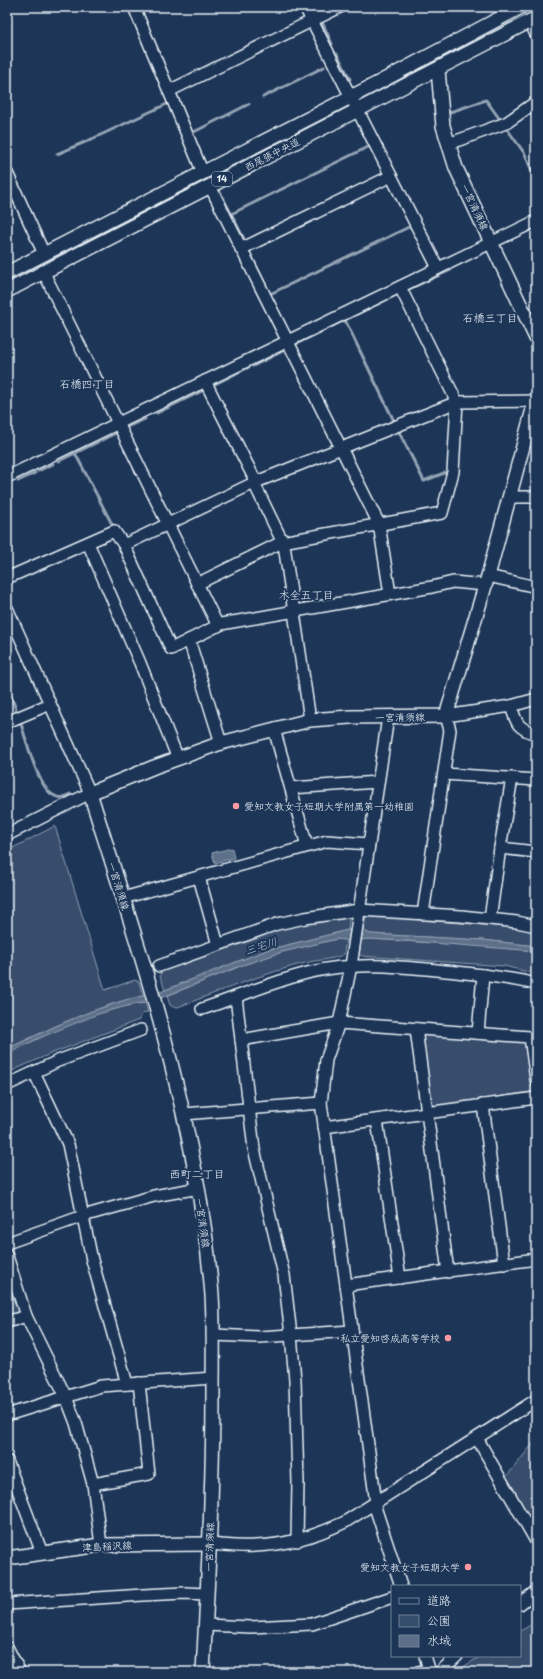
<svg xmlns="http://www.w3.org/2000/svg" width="543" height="1679" font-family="'Playpen Sans','Klee One',sans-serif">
<rect width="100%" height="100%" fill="#1d3557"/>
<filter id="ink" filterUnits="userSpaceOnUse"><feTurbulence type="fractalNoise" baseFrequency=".025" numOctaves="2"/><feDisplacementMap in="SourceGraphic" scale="8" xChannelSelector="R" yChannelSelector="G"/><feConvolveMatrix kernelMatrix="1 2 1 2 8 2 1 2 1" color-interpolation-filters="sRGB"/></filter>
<g filter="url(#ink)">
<!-- green -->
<g fill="#374d6c" stroke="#909fb2">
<path d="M55,826L105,990L135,980L139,982L143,996C95,1006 51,1028 7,1049V851Z"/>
<path d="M346,916L349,919L348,930L267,950L165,990L160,976L161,971L293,924Z"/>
<path d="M369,916L523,928L536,931V946L483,940L370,934L363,930L366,917Z"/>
<path d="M337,939L346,940L344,954C337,959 318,960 309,962C263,973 219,992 175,1008L170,1005L167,996L243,965L282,952Z"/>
<path d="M369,939L480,946L536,951V974L504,966L362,956L359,954L361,940Z"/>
<path d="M145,1003L148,1012L142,1014L139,1020L50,1054L7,1073V1054C50,1033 96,1009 145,1003Z"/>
<path d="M425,1033L523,1041L527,1044L533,1089L530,1092L434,1106L431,1103L421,1038Z"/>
<path d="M7,1273L19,1308L16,1314L7,1317Z"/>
<path d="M536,1440V1515L530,1521L506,1477Z"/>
<path d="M536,1622V1672H455L481,1656H520V1631Z"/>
</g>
<!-- water -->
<g fill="#5d7089" stroke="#95a4b5">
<path d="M232,848L234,858L215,863L212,853Z"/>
<path d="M348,930H363L370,934L483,940L536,946V951L407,941L369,939L350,941L337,939L282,952L243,965L151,1002L134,1004L98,1014L39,1038L7,1054V1049L67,1021L92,1011L125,1000L160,992L267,950Z"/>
</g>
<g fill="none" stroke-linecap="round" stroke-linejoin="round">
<!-- stream -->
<g stroke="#95a4b5" stroke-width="3">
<path d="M314,7L316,11"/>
<path d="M323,24L332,44"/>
<path d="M337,54L350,79"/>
<path d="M263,97L324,67"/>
<path d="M450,112L486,100L501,121"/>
<path d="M505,126L525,154L536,181"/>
<path d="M190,134L249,104"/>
<path d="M57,154L92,139L169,103"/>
<path d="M221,194L245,241"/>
<path d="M231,214L370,146"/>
<path d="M249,251L266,286"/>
<path d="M409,289L451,270"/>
<path d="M270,294L413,225"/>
<path d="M345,320L395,423"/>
<path d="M296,344L398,294"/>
<path d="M253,366L287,349"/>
<path d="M213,385L249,367"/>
<path d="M157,413L206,389"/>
<path d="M127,427L145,419"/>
<path d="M398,430L424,481L449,471"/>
<path d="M75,453L114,528"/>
<path d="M59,461L116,433"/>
<path d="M38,471L53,464"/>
<path d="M18,481L35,473"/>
<path d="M7,486L8,485"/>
<path d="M7,685L17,712"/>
<path d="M20,721C26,738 38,790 55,796C60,799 64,797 70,794"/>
</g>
<!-- minor casing -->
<g stroke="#e8f1f8" stroke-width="14">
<g id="minor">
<path d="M134,7L203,173"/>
<path d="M305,7L438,268"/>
<path d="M530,21L536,35"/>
<path d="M169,91L340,7"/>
<path d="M448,144L506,123L536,102"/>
<path d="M7,173L44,254"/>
<path d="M210,186L379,524L390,594"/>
<path d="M241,249L391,176"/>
<path d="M43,271L218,626"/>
<path d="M205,381L256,482"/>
<path d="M7,477L536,221"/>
<path d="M254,483L284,545L310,720"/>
<path d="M509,497H536"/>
<path d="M88,543L140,663L178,759"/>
<path d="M124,545L171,649L221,624L432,587L453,582L485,585"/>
<path d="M488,576L532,586H536"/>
<path d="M7,578L114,531L124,545L256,482L457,402L536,401"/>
<path d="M197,584L282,542L442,513L453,472L457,402L400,287"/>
<path d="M7,608L90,793L7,835"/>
<path d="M189,640L221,743"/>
<path d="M511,706C516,723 518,729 536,734"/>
<path d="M7,722L50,704"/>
<path d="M274,729L307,846"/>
<path d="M444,774L536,780"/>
<path d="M291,788L378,782"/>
<path d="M500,848L536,852"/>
<path d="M199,877L218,945"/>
<path d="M123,898L327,841L369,844"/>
<path d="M423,914L450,730L446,716L511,706L536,699"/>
<path d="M490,919L500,848L512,778"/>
<path d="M159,966L277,924L305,918L359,910L461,916L517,922L536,926"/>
<path d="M236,997L254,1149L284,1275L291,1335L295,1380L298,1482L297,1541"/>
<path d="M202,1009C238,997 274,981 311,972C352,962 395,966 437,970C472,974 502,976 536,984"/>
<path d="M416,1029L448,1272"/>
<path d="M478,1033L483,975"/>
<path d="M241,1040L339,1023L530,1037L536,1080"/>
<path d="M34,1072L68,1144L92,1260L127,1384"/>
<path d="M7,1085L58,1061L141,1030"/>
<path d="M483,1105L504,1264"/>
<path d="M184,1114L321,1103"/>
<path d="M377,1120L400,1278"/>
<path d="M324,1127L536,1098"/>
<path d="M7,1243L83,1216L154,1196L199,1188"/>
<path d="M7,1256L26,1316L66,1397L76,1423L93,1484L101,1545"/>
<path d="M346,1285L536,1259"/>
<path d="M7,1322L26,1316"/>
<path d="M214,1335L259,1337L352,1331"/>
<path d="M7,1415L101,1386L213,1378"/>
<path d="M477,1438L536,1541"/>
<path d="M7,1461L42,1553"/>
<path d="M93,1484L149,1474L139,1383"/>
<path d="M376,1503L321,1103L326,1060L339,1023L351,966L388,717"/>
<path d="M374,1504L401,1586"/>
<path d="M208,1544C224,1545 240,1547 255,1546C288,1545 316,1536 345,1522L536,1400"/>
<path d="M7,1604L143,1595L184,1593L207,1594"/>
<path d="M520,1604L536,1591"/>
<path d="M205,1625L251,1627L312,1624L392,1597"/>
<path d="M7,1647L20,1672"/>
<path d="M425,1656L430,1672"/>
<path d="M418,1672L429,1670"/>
<path d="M440,1672L457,1656"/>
</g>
</g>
<!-- major casing -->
<g stroke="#e8f1f8" stroke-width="16">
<g id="major">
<path d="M438,70L443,126L456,168L536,338"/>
<path d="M7,273L376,84L521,7"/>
<path d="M7,291L536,18"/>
<path d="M7,1558L101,1545L208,1544"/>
<path d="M203,1672C208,1579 213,1486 213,1393C213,1360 214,1328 212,1295C198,1122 142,958 90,793L154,767L221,743L310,720L350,717L446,716L488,576L536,398"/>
</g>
</g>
<!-- minor -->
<use href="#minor" stroke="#1d3557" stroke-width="11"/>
<!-- major -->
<use href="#major" stroke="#1d3557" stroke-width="13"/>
</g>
</g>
<!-- markers -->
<g fill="#ff9aa2" stroke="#1d3557" stroke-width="1.5">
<circle cx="236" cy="806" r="4"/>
<circle cx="448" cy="1338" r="4"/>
<circle cx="468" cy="1567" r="4"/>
</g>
<g text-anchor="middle" stroke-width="4" stroke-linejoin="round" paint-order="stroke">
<!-- shield labels -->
<rect fill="#1d3557" stroke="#abb9c8" stroke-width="1" x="212" y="172" width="20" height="14" rx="3"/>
<g font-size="9" font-weight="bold" fill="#e8f1f8">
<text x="222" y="182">14</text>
</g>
<!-- street labels -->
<g font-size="10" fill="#e8f1f8" stroke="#1d3557">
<text transform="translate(272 154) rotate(-27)" y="4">西尾張中央道</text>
<text transform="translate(475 207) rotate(65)" y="4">一宮清須線</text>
<text transform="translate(400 717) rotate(-1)" y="4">一宮清須線</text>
<text transform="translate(119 886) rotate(73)" y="4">一宮清須線</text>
<text transform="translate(203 1223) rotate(82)" y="4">一宮清須線</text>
<text transform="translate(107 1546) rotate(-3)" y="4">津島稲沢線</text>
<text transform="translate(209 1547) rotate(-88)" y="4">一宮清須線</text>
</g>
<!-- poi labels -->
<g font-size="10" fill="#e8f1f8" stroke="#1d3557" text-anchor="end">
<text x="244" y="810" text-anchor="start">愛知文教女子短期大学附属第一幼稚園</text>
<text x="440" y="1342">私立愛知啓成高等学校</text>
<text x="460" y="1571">愛知文教女子短期大学</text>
</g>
<!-- neighbourhood labels -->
<g font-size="11" fill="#e8f1f8" stroke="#1d3557">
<text x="490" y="322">石橋三丁目</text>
<text x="87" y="388">石橋四丁目</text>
<text x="306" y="599">木全五丁目</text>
<text x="197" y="1178">西町二丁目</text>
</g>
<!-- water labels -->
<g font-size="11" font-style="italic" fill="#b7c4d1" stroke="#1d3557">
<text transform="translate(261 946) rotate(-18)" y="4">三宅川</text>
</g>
</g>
<!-- margin -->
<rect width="543" height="1679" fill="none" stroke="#1d3557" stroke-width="24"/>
<rect x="12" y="12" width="519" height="1655" fill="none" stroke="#e8f1f8" stroke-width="1.5" filter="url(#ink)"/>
<!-- legend -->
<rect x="391" y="1585" width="130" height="72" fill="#1d3557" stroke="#6e8097"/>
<rect x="399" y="1598" width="20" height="6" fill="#1d3557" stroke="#6e8097"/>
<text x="427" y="1605" font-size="12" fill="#e8f1f8">道路</text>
<rect x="399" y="1615" width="20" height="12" fill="#374d6c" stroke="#6e8097"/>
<text x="427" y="1625" font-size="12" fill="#e8f1f8">公園</text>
<rect x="399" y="1635" width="20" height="12" fill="#5d7089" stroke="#6e8097"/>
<text x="427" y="1645" font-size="12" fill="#e8f1f8">水域</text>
</svg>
